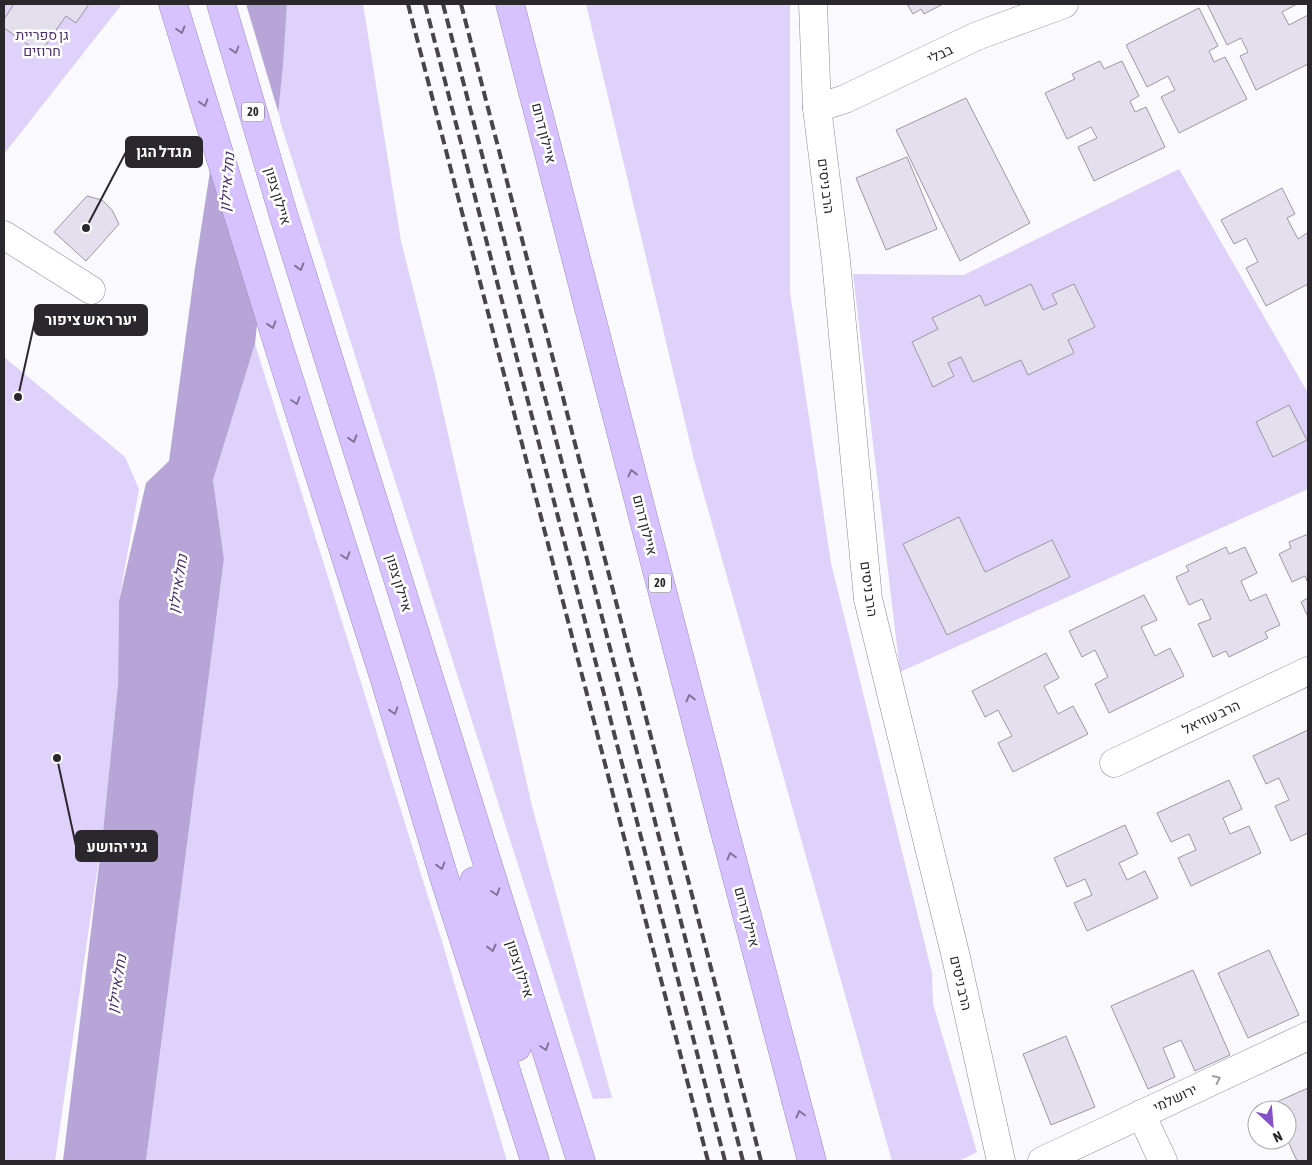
<svg xmlns="http://www.w3.org/2000/svg" width="1312" height="1165" font-family="'Asap Condensed',Heebo,sans-serif">
<rect width="100%" height="100%" fill="#faf9fe"/>
<!-- green -->
<g fill="#dfd2fa">
<path d="M4,4H122L4,154Z"/>
<path d="M287,4H363L401,241L435,376L532,806L612,1098L593,1099L278,115Z"/>
<path d="M586,4H790V292L831,563L932,973L933,1004L977,1152L959,1161H892L694,460Z"/>
<path d="M1179,169L1308,393V489L900,672L853,274L964,275Z"/>
<path d="M255,344L440,935L507,1161H146L224,559L213,480Z"/>
<path d="M4,357L125,457L139,489L119,601L118,683L103,832L55,1161H4Z"/>
</g>
<!-- water -->
<path fill="#b7a5d8" d="M227,4H287L283,65L255,344L213,480L224,559L146,1161H63L103,832L118,683L119,601L146,483L169,461L195,268L213,152Z"/>
<!-- pier -->
<path fill="#faf9fe" d="M224,4H246L280,118L260,314L211,147Z"/>
<!-- building -->
<g fill="#e3dfec" stroke="#9b97a3">
<path d="M14,4H89L76,23L66,16L40,53L4,28V19Z"/>
<path d="M907,4H943L924,14L921,9L913,14Z"/>
<path d="M1207,4H1297L1282,12L1289,25L1308,15V64L1256,90L1240,56L1248,52L1241,38L1227,45Z"/>
<path d="M1199,8L1218,46L1209,51L1214,62L1225,57L1247,99L1179,133L1161,97L1175,90L1168,76L1147,87L1126,45Z"/>
<path d="M1100,61L1104,69L1122,61L1139,96L1130,101L1135,112L1146,107L1165,147L1094,181L1078,147L1097,138L1091,127L1067,139L1045,93L1075,79L1072,74Z"/>
<path d="M966,98L1030,223L960,261L896,130Z"/>
<path d="M907,157L937,229L886,250L856,178Z"/>
<path d="M1282,188L1295,214L1287,218L1298,239L1307,233L1308,235V284L1266,306L1246,268L1258,262L1246,238L1234,244L1221,220Z"/>
<path d="M87,196L102,200L112,210L119,224L86,261L54,232Z"/>
<path d="M1031,284L1043,310L1057,304L1052,294L1074,284L1095,327L1068,340L1074,353L1028,375L1021,360L973,382L961,357L948,363L954,376L933,387L912,342L938,329L932,318L980,295L985,306Z"/>
<path d="M1289,405L1307,440L1273,457L1256,422Z"/>
<path d="M959,517L985,572L1052,540L1070,577L947,635L903,544Z"/>
<path d="M1308,534V583L1305,576L1292,582L1279,554L1291,548L1289,542Z"/>
<path d="M1226,547L1229,554L1245,547L1257,573L1241,581L1250,601L1266,594L1280,625L1265,632L1268,638L1229,657L1226,651L1213,657L1198,624L1211,619L1202,599L1189,605L1176,577L1189,571L1186,566Z"/>
<path d="M1144,595L1157,620L1141,627L1155,656L1170,648L1184,676L1109,713L1095,684L1108,677L1095,650L1082,657L1069,631Z"/>
<path d="M1308,598V617L1301,602Z"/>
<path d="M1046,653L1059,678L1044,686L1058,714L1073,706L1088,734L1013,772L998,743L1012,736L998,710L985,717L972,691Z"/>
<path d="M1308,730V833L1291,841L1275,806L1289,800L1279,778L1266,784L1253,756Z"/>
<path d="M1229,780L1242,809L1223,818L1230,834L1249,826L1261,853L1191,886L1178,858L1196,850L1189,834L1171,842L1157,813Z"/>
<path d="M1125,825L1138,854L1119,863L1127,880L1145,871L1158,898L1087,931L1074,903L1092,895L1085,879L1067,887L1054,858Z"/>
<path d="M1269,950L1299,1015L1248,1038L1218,973Z"/>
<path d="M1193,970L1230,1055L1195,1071L1181,1040L1163,1048L1175,1077L1148,1089L1111,1006Z"/>
<path d="M1066,1036L1095,1107L1051,1125L1023,1054Z"/>
<path d="M1308,1088V1161H1297L1287,1139V1110H1274L1272,1104Z"/>
</g>
<g fill="none" stroke-linecap="round" stroke-linejoin="round">
<!-- minor casing -->
<g stroke="#8c8894" stroke-width="29">
<g id="minor">
<path d="M813,4L817,108L836,261L868,599L955,953L1001,1161"/>
<path d="M817,108L845,99L977,36L1064,4"/>
<path d="M4,235L91,290"/>
<path d="M1114,763L1308,671"/>
<path d="M1141,1114L1163,1161"/>
<path d="M1042,1161L1308,1036"/>
</g>
</g>
<!-- highway casing -->
<g stroke="#9a8cb6" stroke-width="29">
<g id="highway">
<path d="M173,4L281,354L385,680L443,874L535,1161"/>
<path d="M221,4L285,220L581,1161"/>
<path d="M510,4L718,806L812,1161"/>
<path d="M474,881L517,1047"/>
</g>
</g>
<!-- minor -->
<use href="#minor" stroke="#fff" stroke-width="28"/>
<!-- highway -->
<use href="#highway" stroke="#d7c2ff" stroke-width="28"/>
<!-- rail -->
<g stroke="#47454a" stroke-width="4" stroke-dasharray="10 5" stroke-linecap="butt">
<path d="M408,4L708,1161"/>
<path d="M425,4L725,1161"/>
<path d="M443,4L743,1161"/>
<path d="M461,4L761,1161"/>
</g>
</g>
<!-- one-way arrows -->
<defs><path id="oneway-chevron" d="M-2-3.5L2.5 0L-2 3.5" fill="none" stroke-width="1.6" stroke-linecap="round" stroke-linejoin="round" transform="scale(1.25)"/></defs>
<g stroke="#807596">
<use href="#oneway-chevron" transform="translate(181 30) rotate(73)"/>
<use href="#oneway-chevron" transform="translate(235 50) rotate(73)"/>
<use href="#oneway-chevron" transform="translate(204 103) rotate(73)"/>
<use href="#oneway-chevron" transform="translate(300 267) rotate(73)"/>
<use href="#oneway-chevron" transform="translate(272 325) rotate(73)"/>
<use href="#oneway-chevron" transform="translate(296 401) rotate(72)"/>
<use href="#oneway-chevron" transform="translate(353 439) rotate(73)"/>
<use href="#oneway-chevron" transform="translate(632 473) rotate(-104)"/>
<use href="#oneway-chevron" transform="translate(346 556) rotate(72)"/>
<use href="#oneway-chevron" transform="translate(690 698) rotate(-104)"/>
<use href="#oneway-chevron" transform="translate(394 711) rotate(73)"/>
<use href="#oneway-chevron" transform="translate(731 856) rotate(-105)"/>
<use href="#oneway-chevron" transform="translate(441 866) rotate(73)"/>
<use href="#oneway-chevron" transform="translate(496 892) rotate(72)"/>
<use href="#oneway-chevron" transform="translate(492 948) rotate(76)"/>
<use href="#oneway-chevron" transform="translate(545 1047) rotate(72)"/>
<use href="#oneway-chevron" transform="translate(800 1114) rotate(-105)"/>
</g>
<use stroke="#9f9ea0" href="#oneway-chevron" transform="translate(1217 1079) rotate(-25)"/>
<g text-anchor="middle" stroke-width="5" stroke-linejoin="round" paint-order="stroke">
<!-- shield labels -->
<g fill="#fff" stroke="#6a686c" stroke-width="1">
<rect x="242" y="102.5" width="22" height="19" rx="4"/>
<rect x="649" y="573.5" width="22" height="19" rx="4"/>
</g>
<g font-size="12" font-weight="bold" fill="#2a282d">
<text x="253" y="116">20</text>
<text x="660" y="587">20</text>
</g>
<!-- park labels -->
<g font-size="14" fill="#4b316f" stroke="#fff">
<text x="42" y="40">גן ספריית<tspan x="42" dy="16">חרוזים</tspan></text>
</g>
<!-- street labels -->
<g font-size="14" fill="#2a282d" stroke="#fff">
<text transform="translate(940 54) rotate(-25)" y="5">בבלי</text>
<text transform="translate(544 133) rotate(76)" y="5">איילון דרום</text>
<text transform="translate(826 186) rotate(83)" y="5">הרב ניסים</text>
<text transform="translate(278 196) rotate(73)" y="5">איילון צפון</text>
<text transform="translate(645 525) rotate(76)" y="5">איילון דרום</text>
<text transform="translate(399 583) rotate(73)" y="5">איילון צפון</text>
<text transform="translate(869 589) rotate(82)" y="5">הרב ניסים</text>
<text transform="translate(1211 717) rotate(-25)" y="5">הרב עוזיאל</text>
<text transform="translate(747 917) rotate(75)" y="5">איילון דרום</text>
<text transform="translate(520 969) rotate(72)" y="5">איילון צפון</text>
<text transform="translate(961 983) rotate(77)" y="5">הרב ניסים</text>
<text transform="translate(1175 1098) rotate(-25)" y="5">ירושלמי</text>
</g>
<!-- water labels -->
<g font-size="15" font-style="italic" fill="#482e6c" stroke="#fff">
<text transform="translate(227 182) rotate(-85)" y="5">נחל איילון</text>
<text transform="translate(178 584) rotate(-81)" y="5">נחל איילון</text>
<text transform="translate(117 984) rotate(-81)" y="5">נחל איילון</text>
</g>
</g>
<!-- callouts -->
<path fill="none" stroke="#2a282d" stroke-width="2" d="M86 228L126 152M18 397L35 320M57 758L76 846"/>
<g fill="#2a282d" stroke="#fff" stroke-width="2">
<circle cx="86" cy="228" r="5"/>
<circle cx="18" cy="397" r="5"/>
<circle cx="57" cy="758" r="5"/>
</g>
<g fill="#2a282d" stroke="#2a282d" stroke-width="2">
<rect x="126" y="137" width="76" height="30" rx="5"/>
<rect x="35" y="305" width="112" height="30" rx="5"/>
<rect x="76" y="831" width="81" height="30" rx="5"/>
</g>
<g font-size="15" text-anchor="middle" font-weight="bold" fill="#fff">
<text x="164" y="157">מגדל הגן</text>
<text x="91" y="325">יער ראש ציפור</text>
<text x="117" y="852">גני יהושע</text>
</g>
<!-- border -->
<rect width="1312" height="1165" fill="none" stroke="#2a282d" stroke-width="10"/>
<!-- north arrow -->
<g transform="translate(1272 1125) rotate(154)"><circle r="24" fill="#ffffff" stroke="#aaa9ab"/>
<path d="M0-4L9 19L0 12L-9 19Z" fill="#8551c9"/>
<text y="-8" font-size="14" font-weight="bold" text-anchor="middle" fill="#2a282d">N</text>
</g>
</svg>
